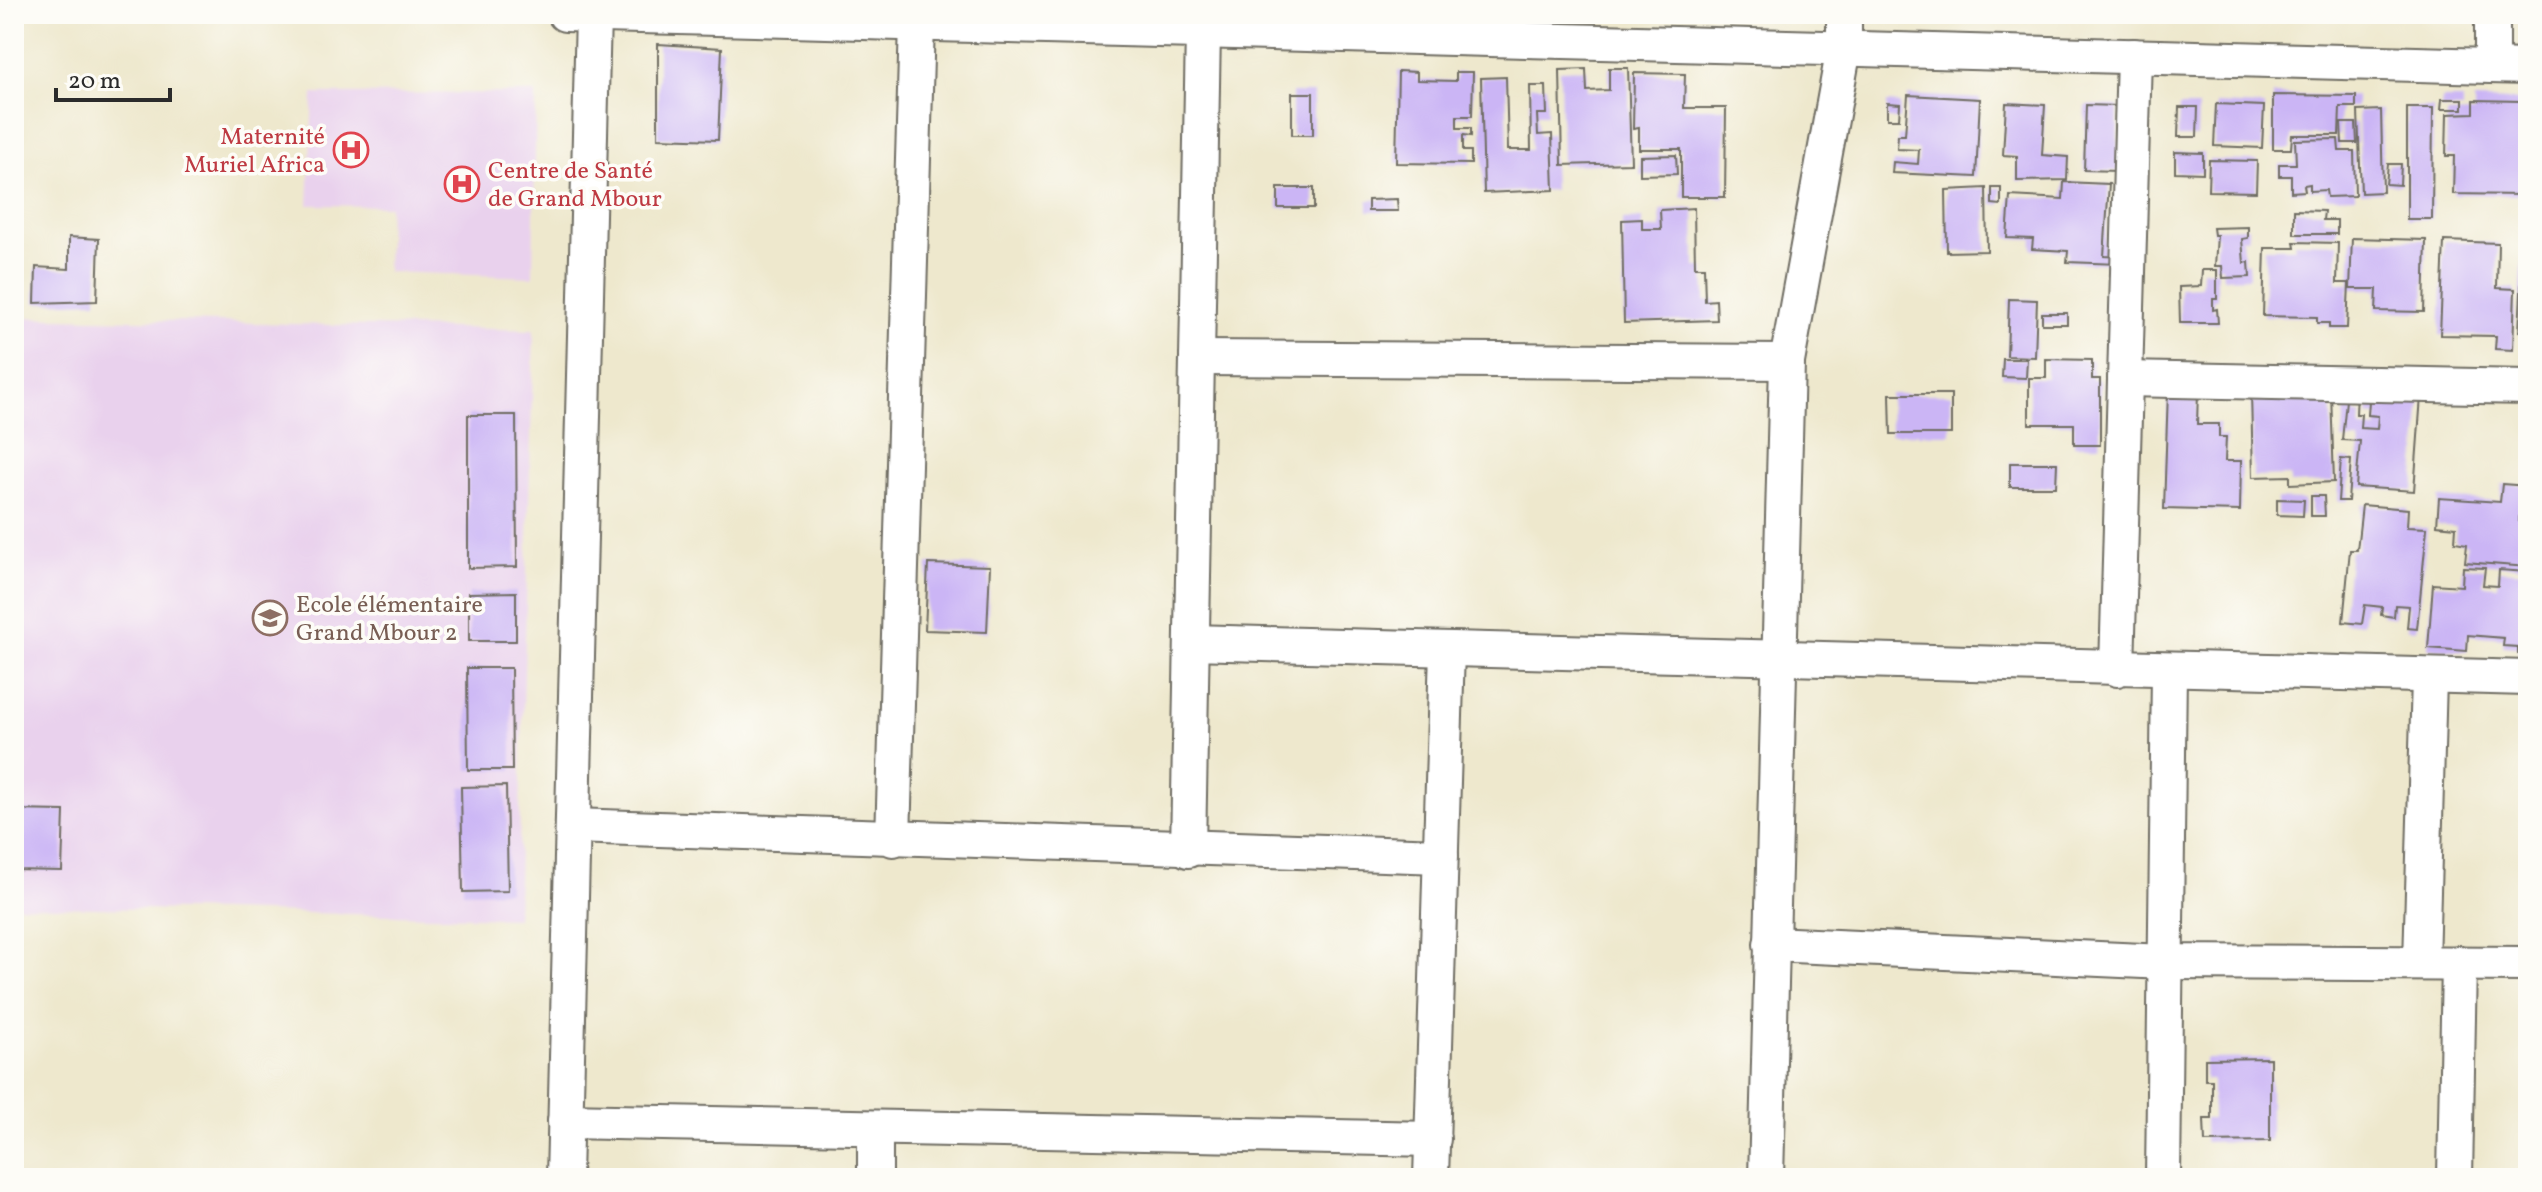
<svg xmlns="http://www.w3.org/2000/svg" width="2542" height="1192" font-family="Vollkorn,serif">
<rect width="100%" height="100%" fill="#fdfcf7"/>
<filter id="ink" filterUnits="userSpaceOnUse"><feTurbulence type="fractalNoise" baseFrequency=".0125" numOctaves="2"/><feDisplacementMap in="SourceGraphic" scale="16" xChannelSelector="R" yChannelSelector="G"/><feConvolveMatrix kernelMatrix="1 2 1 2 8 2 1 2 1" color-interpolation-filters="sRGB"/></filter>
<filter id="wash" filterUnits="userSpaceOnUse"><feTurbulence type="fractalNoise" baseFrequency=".006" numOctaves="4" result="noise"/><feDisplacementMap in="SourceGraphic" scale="32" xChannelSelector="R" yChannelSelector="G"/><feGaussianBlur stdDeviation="1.8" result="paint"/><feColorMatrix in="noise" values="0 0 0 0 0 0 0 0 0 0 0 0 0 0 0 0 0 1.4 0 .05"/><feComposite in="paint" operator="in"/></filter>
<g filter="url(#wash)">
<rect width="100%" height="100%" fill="#eee8cd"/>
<!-- built -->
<g fill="#e9d1ed">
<path d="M536,93L533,277L387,272L389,206L308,205L313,94Z"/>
<path d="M14,317L534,330L517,918L14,906Z"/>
</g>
<g id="blocks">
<!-- building -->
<g fill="#cbb5f5">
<path d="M658,44L722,48L718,140L658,138Z"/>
<path d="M1609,68H1628L1631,163L1562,165L1560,70L1586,69L1587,91L1609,90Z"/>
<path d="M1398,71L1417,72V80L1456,81V72H1473L1472,116H1457V128H1471V136L1463,135V151H1471V164L1396,163Z"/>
<path d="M1634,73L1685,74L1684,108H1726L1725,197H1681V149H1639V128L1633,129Z"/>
<path d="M1506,77L1508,150H1531L1530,86H1546L1547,114H1537L1538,135L1552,134L1554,190L1484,193L1481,78Z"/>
<rect x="1292" y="93" width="21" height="42"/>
<path d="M1908,95L1980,99L1976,177L1892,173L1893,162L1918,164L1919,150L1897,149L1898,135H1905Z"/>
<path d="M2273,95L2356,96V107H2340L2339,135H2292L2291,149H2273Z"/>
<path d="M2442,99H2463V109H2441Z"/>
<path d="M2474,100L2522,101V195L2453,194L2454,156H2446L2447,114L2474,113Z"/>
<path d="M1887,103L1900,104L1899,119H1887Z"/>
<path d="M2006,103L2045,105L2042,155L2068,157L2067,180L2017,181V156L2003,155Z"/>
<path d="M2216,104L2264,106L2262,148L2214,146Z"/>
<path d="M2086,105L2118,106L2117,171L2084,170Z"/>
<path d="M2179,107H2198L2197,137H2178Z"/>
<path d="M2407,108H2433L2432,219H2407Z"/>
<path d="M2381,110L2383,192L2361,193L2358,111Z"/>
<path d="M2341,123H2356L2357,143H2342Z"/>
<path d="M2338,139L2339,151H2354L2355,196L2327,197L2326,190L2310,191V184L2304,185L2305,191L2291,192V176H2279V164H2296L2295,140Z"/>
<path d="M2175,152L2203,153V173L2175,172Z"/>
<path d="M1676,155L1677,174L1640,175V156Z"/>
<path d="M2209,160L2257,161L2256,192L2208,191Z"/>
<path d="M2388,164H2401L2400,185L2386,184Z"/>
<path d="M2064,182L2109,184L2104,256L2120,257L2119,264L2067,262L2068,251L2032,249L2033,239L2007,238L2010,196L2063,199Z"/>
<rect x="1278" y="188" width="36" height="20"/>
<path d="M1986,188L1987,251L1947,252L1946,190Z"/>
<path d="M1992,188H2001V205L1992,204Z"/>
<path d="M1397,199L1398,211H1368V200Z"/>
<path d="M1694,208L1695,267H1704L1705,301L1716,300L1717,320L1624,323L1622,220L1642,219V229H1661L1660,210Z"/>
<path d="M2294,210L2324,211L2323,220H2337V234H2294Z"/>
<path d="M2248,227V238L2242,239L2244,263L2249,262L2250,277L2223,278L2222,266H2215L2217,235H2214L2213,228Z"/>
<path d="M69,237L99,239L97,301L35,303L36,267L69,269Z"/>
<path d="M2352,238L2426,240L2424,312L2376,311L2377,289H2350Z"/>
<path d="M2444,241L2498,243L2497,288L2515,289L2513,350L2495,349L2496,336L2440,335Z"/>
<path d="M2294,242L2338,243L2337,283H2349L2347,328H2329V323H2317V317L2263,316L2265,248H2295Z"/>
<path d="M2523,253H2528V332L2519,331Z"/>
<path d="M2202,270H2217V299H2213V310L2217,309L2218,323H2180L2179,287L2201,286Z"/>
<path d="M2009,299L2037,300L2035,357L2007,356Z"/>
<rect x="2042" y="313" width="25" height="11"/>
<path d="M2003,359H2027L2026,378L2002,377Z"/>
<path d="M2046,359L2092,360V379H2100V445H2074V424H2029V378H2046Z"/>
<path d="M2370,387L2421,396L2414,491L2356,487L2360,441L2342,440L2347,390L2357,391L2356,414H2361L2360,428L2377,429L2378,416L2368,415Z"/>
<path d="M2168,390L2198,391L2197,424H2219V437H2226L2225,461H2241L2240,511L2164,509Z"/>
<path d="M2251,391L2331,392L2334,482L2290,484V476L2253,477Z"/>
<path d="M1890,394H1951V434H1891Z"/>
<path d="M468,415H516L517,567L468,568Z"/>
<path d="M2341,459L2351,460L2348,501H2338Z"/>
<path d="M2010,463H2057L2056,487H2010Z"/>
<path d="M2502,484L2528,486V500L2520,499L2519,521L2528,522V567L2465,562L2467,544L2455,542L2456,527L2437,525L2439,498L2500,502Z"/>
<path d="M2311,496H2324L2325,516H2311Z"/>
<path d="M2277,499L2304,500L2303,516L2277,515Z"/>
<path d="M2362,505L2408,509L2407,527L2427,528L2417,629L2407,628L2409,606L2395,605L2394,617L2381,615L2382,607L2365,605L2362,624L2343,622L2350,550H2357Z"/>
<path d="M928,564L990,566L987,632L925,630Z"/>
<path d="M2463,567L2485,568L2483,585L2498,586L2499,570L2528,572V654H2518V647L2503,646L2504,638L2468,635L2467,651L2428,648L2433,584L2462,586Z"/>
<path d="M516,592V641H469V593Z"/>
<path d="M467,668H511L512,770H468Z"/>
<path d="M506,786L508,891L463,892L461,787Z"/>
<path d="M14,810L64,811L62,871L14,870Z"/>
<path d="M2270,1058V1141L2205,1142L2204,1119H2212V1080H2205V1059Z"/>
</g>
</g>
</g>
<g filter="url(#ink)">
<use href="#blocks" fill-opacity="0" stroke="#6f6d64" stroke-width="2"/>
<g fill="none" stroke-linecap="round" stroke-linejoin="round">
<!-- minor casing -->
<g stroke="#6f6d64" stroke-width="38">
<g id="minor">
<path d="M565,14L2528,67"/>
<path d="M2492,66V14"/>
<path d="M1197,358L1787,362"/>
<path d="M2125,379L2528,387"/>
<path d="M1192,642L2528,678"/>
<path d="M2117,669L2134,56"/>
<path d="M573,826L1441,856"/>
<path d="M893,839L917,23"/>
<path d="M1188,850L1203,31"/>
<path d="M1771,944L2165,962L2528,964"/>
<path d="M2421,963L2429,678"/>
<path d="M565,1121L1433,1139"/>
<path d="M564,1178L593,15"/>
<path d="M875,1178V1128"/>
<path d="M1431,1178L1447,650"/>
<path d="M1766,1178L1787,362L1844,48V14"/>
<path d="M2163,1178L2169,670"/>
<path d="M2455,1178L2459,963"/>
</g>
</g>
<!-- minor -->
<use href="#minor" stroke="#fff" stroke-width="34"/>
</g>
</g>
<!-- icons -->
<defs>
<g id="hospital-ring" transform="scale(1.8)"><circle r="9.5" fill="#fdfcf7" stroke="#e0444e" stroke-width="1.5"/><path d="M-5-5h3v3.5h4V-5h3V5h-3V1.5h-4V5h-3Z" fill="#e0444e"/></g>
<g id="school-ring" transform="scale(1.8)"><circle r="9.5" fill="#fdfcf7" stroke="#8d6e63" stroke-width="1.5"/><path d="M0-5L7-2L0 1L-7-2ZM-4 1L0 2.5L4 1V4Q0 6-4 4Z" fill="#8d6e63"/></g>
</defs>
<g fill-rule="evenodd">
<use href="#hospital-ring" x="351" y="150"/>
<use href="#hospital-ring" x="462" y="184"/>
<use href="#school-ring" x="270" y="618"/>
</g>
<g text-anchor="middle" stroke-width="7" stroke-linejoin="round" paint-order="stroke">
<!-- health labels -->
<g font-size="24" fill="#be3a42" stroke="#fdfcf7" text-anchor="end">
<text x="325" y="144">Maternité<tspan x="325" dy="28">Muriel Africa</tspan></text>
<text x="488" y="178" text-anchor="start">Centre de Santé<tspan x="488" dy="28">de Grand Mbour</tspan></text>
</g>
<!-- education labels -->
<g font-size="24" fill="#785e54" stroke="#fdfcf7" text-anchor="start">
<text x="296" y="612">Ecole élémentaire<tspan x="296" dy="28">Grand Mbour 2</tspan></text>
</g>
</g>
<!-- margin -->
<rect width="2542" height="1192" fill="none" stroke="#fdfcf7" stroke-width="48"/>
<!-- scale -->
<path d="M56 88v12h114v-12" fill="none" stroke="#2b2b2b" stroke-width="4"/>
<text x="68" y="88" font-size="24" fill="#2b2b2b" stroke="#fdfcf7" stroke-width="6" paint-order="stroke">20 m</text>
</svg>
